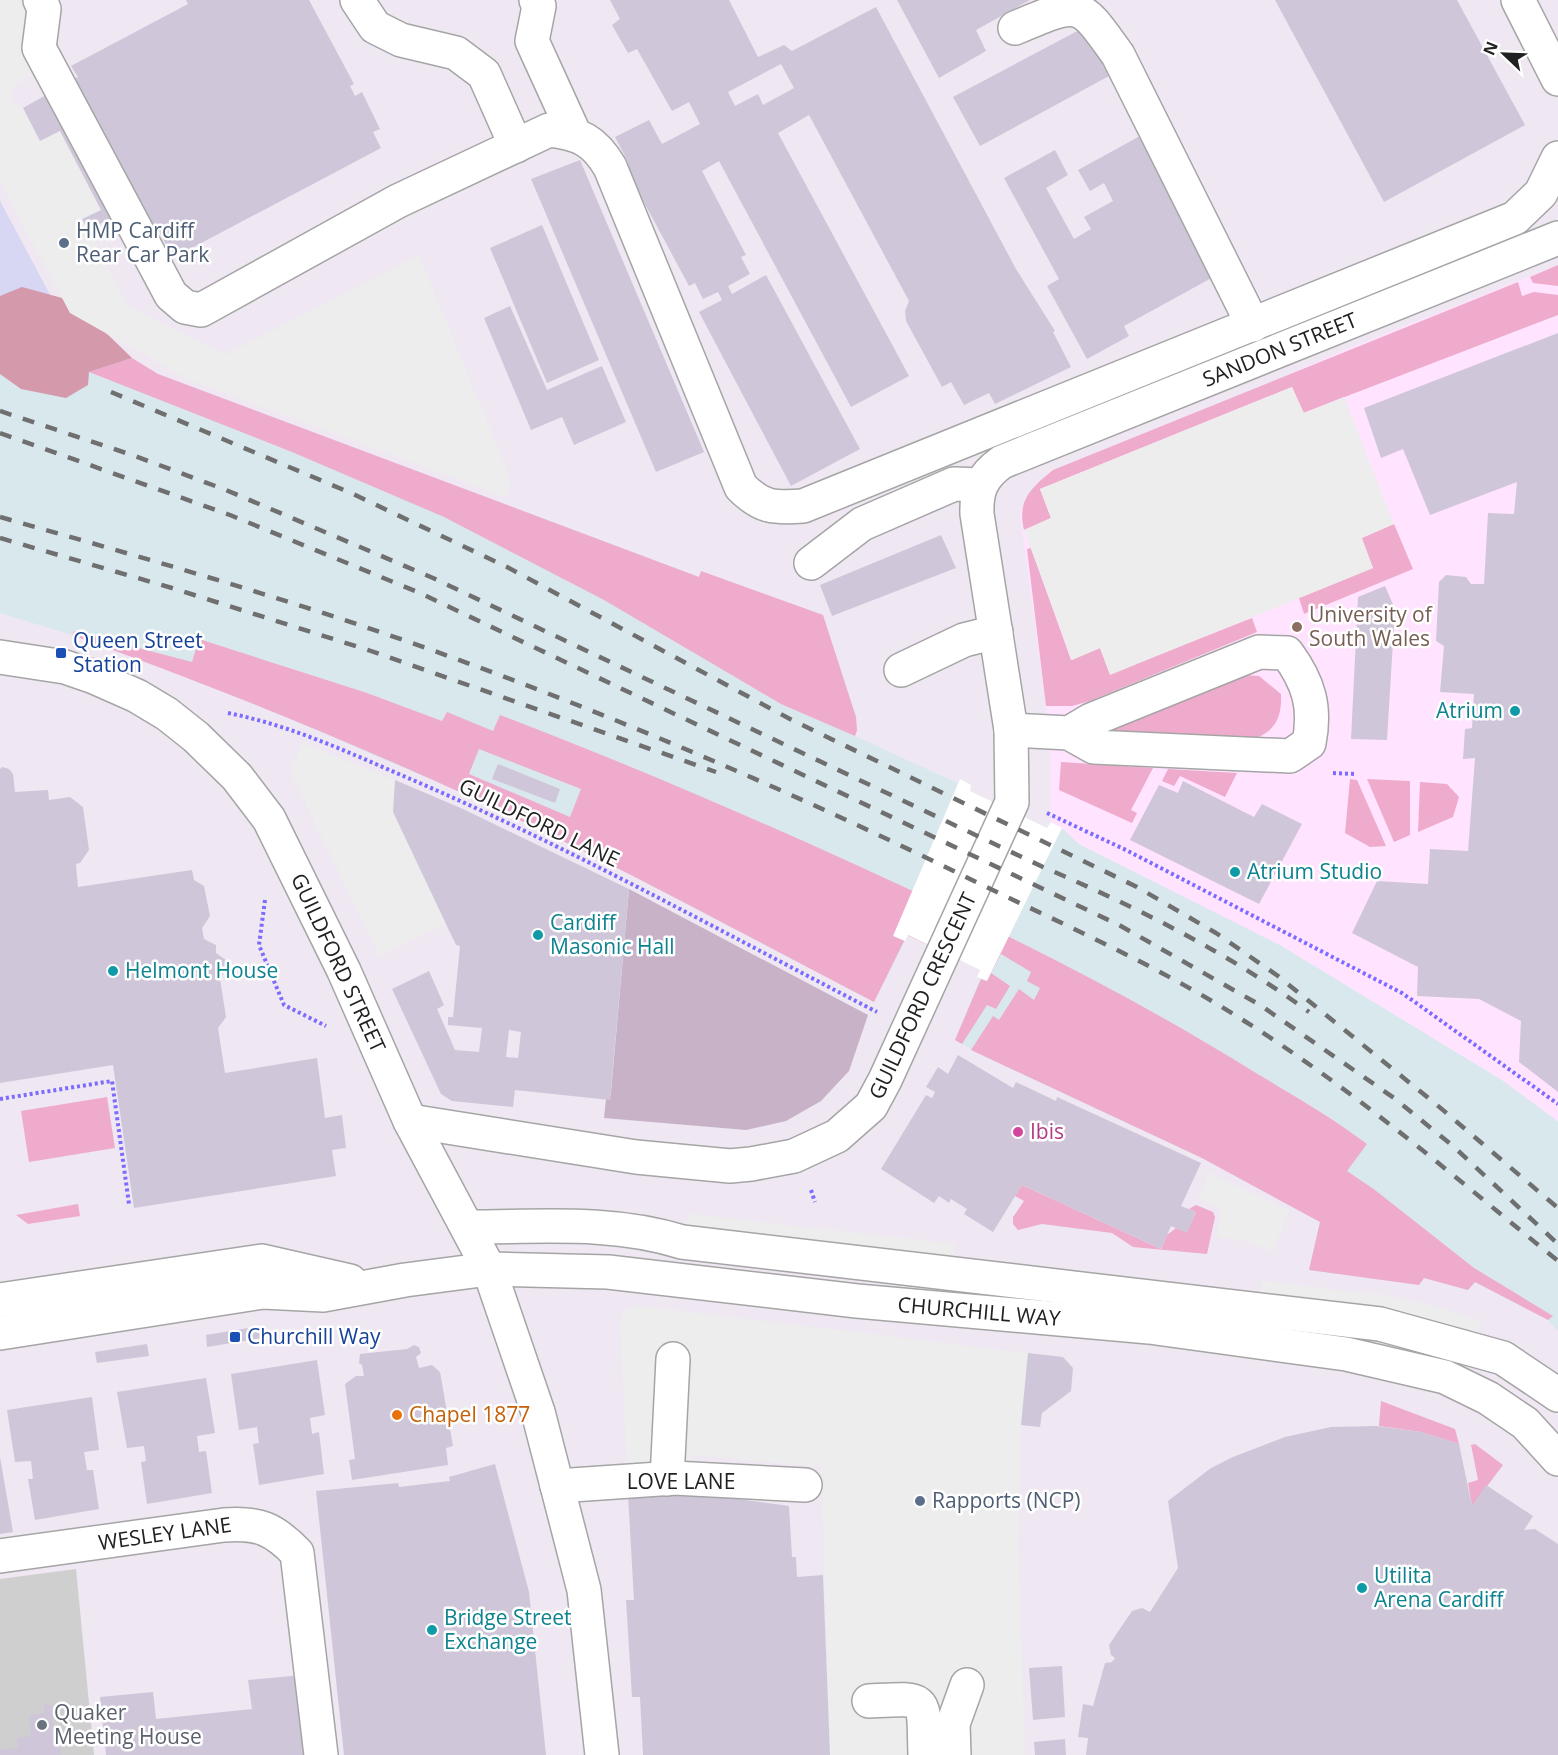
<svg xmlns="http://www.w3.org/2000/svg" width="1558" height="1755" font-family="'Open Sans',sans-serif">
<rect width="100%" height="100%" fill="#efe7f2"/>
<!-- commercial -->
<path fill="#d7d6f3" d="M0,201L63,319L0,339Z"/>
<!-- industrial -->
<path fill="#d9e8ec" d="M63,319L158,374L699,577L701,571L823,615L856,717L857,730L855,736L957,783L960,779L971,785L970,791L1047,828L1051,822L1062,828L1079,844L1280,945L1502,1080L1558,1122V1331L1548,1320L1475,1282L1468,1290L1424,1278L1419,1285L1309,1270L1320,1222L1202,1158L985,1057L955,1040L980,979L977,977L980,970L908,935L874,1002L610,864L467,795L206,683L72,635L0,613V339Z"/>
<!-- education -->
<path fill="#ffe3ff" d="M1558,265V1121L1502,1080L1280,945L1079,844L1062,828L1051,822V762L1046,706L1020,515L1025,499L1035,485L1342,351Z"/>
<!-- religious -->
<path fill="#cfcfcf" d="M76,1569L94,1755H0V1579Z"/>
<!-- construction -->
<path fill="#c8b2c8" d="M629,889L868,1015L849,1071L821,1101L786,1121L746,1130L604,1118L606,1099H610L611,1092Z"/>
<!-- grass -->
<g fill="#efabcc" fill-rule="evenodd">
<path d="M1558,265V286L1533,283L1530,277Z"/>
<path d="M1518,282L1522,296L1534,292L1558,295V315L1303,413L1292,387L1040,489L1051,518L1024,530C1017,500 1031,488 1053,470Z"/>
<path d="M132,358L158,374L699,577L701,571L823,615L856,717L857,730L855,736L781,704L604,600L444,517L292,452L89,372Z"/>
<path d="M1394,524L1413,569L1304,614L1299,598L1373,568L1361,538Z"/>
<path d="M1031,548L1071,660L1100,648L1110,674L1252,618L1257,632L1090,701L1072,706H1046L1027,549Z"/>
<path d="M74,631L192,662L199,639L367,693L442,721L447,712L493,731L500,715C652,773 800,838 947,907C1054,957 1156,1011 1256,1073C1294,1096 1331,1117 1367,1144L1347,1171L1375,1190L1474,1268L1553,1316L1548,1320L1475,1282L1468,1290L1424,1278L1419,1285L1309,1270L1320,1222L1202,1158L971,1050L993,1016L999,1020L1019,989L1034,1000L1040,988L1027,981L1031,972L1001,954L991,973L1010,986L996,1009L987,1005L962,1044L955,1040L981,979L987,981L981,970L907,935L874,1002C739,932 605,858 466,795C337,736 205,683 72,635ZM479,749L581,789L570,817L469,774Z"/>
<path d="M1244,675L1259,676L1281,694C1282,718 1275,732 1251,740L1099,731Z"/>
<path d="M1061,762L1153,768L1131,810L1137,813L1132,823L1059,790Z"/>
<path d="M1168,769L1237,773L1225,797L1180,776L1174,786L1162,781Z"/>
<path d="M1350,779L1357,780L1386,846L1370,847L1345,833Z"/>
<path d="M1367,779L1410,781V835L1394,842Z"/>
<path d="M1420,782L1447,784L1459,797L1453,817L1418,832Z"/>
<path d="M107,1097L115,1148L29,1162L21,1111Z"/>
<path d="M1022,1185L1161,1249L1167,1235L1176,1228L1187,1232L1196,1212L1189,1209L1196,1205L1213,1212L1215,1217L1207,1254L1133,1247L1112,1233L1042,1224L1018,1230L1013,1224V1217L1024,1201L1015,1196Z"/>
<path d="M78,1204L80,1216L28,1224L16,1215Z"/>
<path d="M1381,1401L1455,1429L1459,1444L1421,1432L1379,1426Z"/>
<path d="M1475,1444L1503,1465L1472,1506L1468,1483L1478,1480L1471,1445Z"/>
</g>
<!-- forest -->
<path fill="#d499aa" d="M22,287L73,301L132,358L89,372L88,385L66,398L21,389L0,374V296Z"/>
<!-- parking -->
<g fill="#ededed">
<path d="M0,0H19L28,20L31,75L16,84L11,93L13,102L23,108L40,141L60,131L101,210L83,220L129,307L226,355L419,255L511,481L505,497L189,380L70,313L0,181Z"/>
<path d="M1292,387L1304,413L1344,397L1345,399L1394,524L1362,538L1373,568L1110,675L1100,648L1072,660L1024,530L1051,518L1040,489Z"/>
<path d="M303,743L395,780L447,924L379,956L290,771Z"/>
<path d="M1209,1173L1290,1211L1272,1251L1244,1240L1217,1238L1220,1211L1218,1207L1198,1199Z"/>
<path d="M688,1214L955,1244L953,1260L685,1230Z"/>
<path d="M1262,1281L1391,1296L1435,1306L1482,1322L1476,1339L1260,1298Z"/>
<path d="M637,1306L1028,1353L1021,1425L1018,1545L1025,1755H830L821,1467L693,1455L688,1463H627L620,1325L622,1315L628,1309Z"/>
</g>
<!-- pier -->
<path fill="#fff" d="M960,779L971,785L970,791L1047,828L1051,822L1062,828L987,981L977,977L980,970L908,935L905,941L893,936Z"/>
<!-- building -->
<g fill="#cfc7d9" fill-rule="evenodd">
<path d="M186,0H309L354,84L350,86L355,96L362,92L380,129L373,132L381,148L173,258L158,229L154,231L140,203L88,230L82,219L101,210L60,131L40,141L23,108L78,77L71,66L188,4Z"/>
<path d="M610,0H729L758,57L784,45L792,51L876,7L1016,269L1055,331L1053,332L1071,367L995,404L989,393L964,405L951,382L942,387L906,321L905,311L909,301L809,115L778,133L909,376L851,407L719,161L702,171L746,255L741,257L750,274L728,286L732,294L766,275L860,449L791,486L699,312L722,300L718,292L703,299L695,283L689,286L624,165L628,162L615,137L649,120L662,144L700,124L689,102L672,111L637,49L628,53L612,25L620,19ZM781,64L794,88L763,105L758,94L735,106L728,92Z"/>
<path d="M897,0H1030L976,30L986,51L939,78Z"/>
<path d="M1275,0H1457L1525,125L1384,202Z"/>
<path d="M1083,28L1109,76L980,146L953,97Z"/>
<path d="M1140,136L1217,275L1124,326L1129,336L1087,359L1047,286L1059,279L1004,178L1055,150L1068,175L1046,188L1074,239L1091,229L1084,217L1113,201L1104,183L1090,191L1078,170Z"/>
<path d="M580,160L704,452L656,472L531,179Z"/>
<path d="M542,225L599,360L547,383L490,248Z"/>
<path d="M510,306L547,390L602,366L626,422L574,445L562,417L531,430L484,318Z"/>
<path d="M1558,333V1092L1519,1062L1521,1021L1479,999L1417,996L1418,967L1352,933L1377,881L1428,884L1430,849L1468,851L1475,758L1463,759L1465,729L1472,728L1474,694L1440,692L1444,646L1436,641L1439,582L1446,575L1466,577L1471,584H1484L1488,513L1514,514L1517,482L1430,515L1403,449L1381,458L1364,408Z"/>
<path d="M941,535L956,568L832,616L820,585Z"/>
<path d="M1385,586L1395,609L1387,740L1351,739L1358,597Z"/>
<path d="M498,764L560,789L555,803L492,779Z"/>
<path d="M2,767L9,769L13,774L15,792L48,790L49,800L70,797L83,807L89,850L80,863L76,864L78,887L192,870L194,880L204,886L210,916L202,928L204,939L216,945V953L230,963L220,979L226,1017L218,1028L225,1073L317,1058L325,1118L342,1115L346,1148L332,1150L336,1176L134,1208L113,1065L0,1083V769Z"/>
<path d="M395,780L463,809L629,889L610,1100L515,1090L513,1107L452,1101L441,1094L392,989L429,971L444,1005L437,1009L455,1050L479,1052L482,1028L448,1025V1017H453L460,946L456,945L393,812ZM509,1030L521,1032L518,1058L506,1057Z"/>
<path d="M1183,781L1254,817L1262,804L1302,824L1259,904L1130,840L1159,785L1178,793Z"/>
<path d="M958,1055L1013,1088L1016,1082L1056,1101L1057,1097L1201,1163L1181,1206L1196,1212L1187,1233L1171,1226L1161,1249L1022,1185L993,1232L964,1214L967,1209L951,1199L949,1203L939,1196L934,1203L881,1169L926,1095L932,1098L935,1092L926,1087L938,1067L948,1074Z"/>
<path d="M260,1326L262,1338L207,1347L206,1335Z"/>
<path d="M147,1344L149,1356L97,1363L95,1352Z"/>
<path d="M414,1345L419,1347L421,1353L416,1357L419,1368L432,1365L440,1372L453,1446L446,1448L448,1465L352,1480L349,1460L355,1459L345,1384L356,1376H364L362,1365L359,1363L360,1354L407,1349Z"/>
<path d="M1028,1353L1063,1357L1073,1368L1071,1391L1042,1413L1040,1427L1021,1425Z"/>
<path d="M317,1360L325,1415L310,1418L312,1434L319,1432L324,1474L259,1485L253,1444L259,1443L257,1427L239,1430L231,1374Z"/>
<path d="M206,1378L215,1433L197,1436L199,1452L206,1451L212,1493L147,1504L141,1462L146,1461L144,1446L127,1448L117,1392Z"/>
<path d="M92,1397L99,1450L84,1452L87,1470H93L99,1509L35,1520L28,1479H33L31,1461L15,1462L7,1410Z"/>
<path d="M1376,1426L1421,1432L1459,1444L1472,1506L1486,1485L1533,1516L1524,1530L1535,1529L1558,1544V1755H1086L1088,1738L1078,1737L1083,1704L1093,1706L1105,1663L1112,1662L1115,1658L1111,1655L1109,1645L1132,1611L1142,1608L1150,1612L1178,1568L1168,1501L1211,1468L1233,1457L1285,1437L1331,1427Z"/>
<path d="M0,1457L13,1532L0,1534Z"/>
<path d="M495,1464L529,1592L546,1755H344L316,1491L398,1483L399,1487L450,1481L449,1477Z"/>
<path d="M693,1493L789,1506L792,1557H796L797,1577L823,1575L830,1755H643L640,1697H632L626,1600H634L628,1495Z"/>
<path d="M1062,1666L1065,1717L1033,1720L1029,1668Z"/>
<path d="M302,1675L310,1755H106L100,1697L153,1692L156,1719L252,1709L248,1680Z"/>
<path d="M44,1705H52L54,1735H59L61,1755H0V1749L18,1748L17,1738L31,1736L29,1715L44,1713Z"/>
<path d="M1065,1739L1066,1755H1035L1034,1742Z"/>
</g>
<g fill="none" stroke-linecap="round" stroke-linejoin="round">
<!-- minor casing -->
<g stroke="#a5a5a5" stroke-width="36">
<g id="minor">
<path d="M40,0L44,9L39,48L171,295L185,307L201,310L398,201L549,130C580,134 594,140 610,167L741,487C762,508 774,508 803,506L1515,218L1541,193L1558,158"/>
<path d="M357,0L375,27L401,40L456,53L484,74L516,146"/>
<path d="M536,0L539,6L532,41L574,133"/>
<path d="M1518,0L1558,79"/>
<path d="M1015,28C1081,0 1079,0 1118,55L1253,325"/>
<path d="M811,563L862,524L954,484L980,485"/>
<path d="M0,657L65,667L94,677L137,696L167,714L196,737L237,777L269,819L344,971L410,1121L489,1269L538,1412L584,1590L602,1755"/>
<path d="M901,670L964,640L996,632"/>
<path d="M1011,730L1069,733L1094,747L1290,756L1309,743C1316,707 1309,683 1287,653L1259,652L1091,720L1069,733"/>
<path d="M410,1121L636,1157L730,1166L751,1164L794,1156L837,1136L871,1106L885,1080L1012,802L1011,730L977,514C976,490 982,476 1002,462L1558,238"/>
<path d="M469,1227C540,1227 613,1220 682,1242L1380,1324L1503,1358L1558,1395"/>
<path d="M0,1300L262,1261L350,1281"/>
<path d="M0,1333L263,1292L323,1295L405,1280L489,1269L608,1272L857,1301L1149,1327L1346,1354L1445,1377L1488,1398L1525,1423L1558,1459"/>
<path d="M667,1479L673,1359"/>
<path d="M557,1486L674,1478L805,1485"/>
<path d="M0,1556L224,1525C258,1522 274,1529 297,1553L321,1755"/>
<path d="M869,1701C930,1698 923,1695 925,1755"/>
<path d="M954,1755L953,1724L967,1685"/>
</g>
</g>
<!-- path -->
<g stroke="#7b6bff" stroke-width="4" stroke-dasharray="3 3" stroke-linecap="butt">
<path d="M228,713C294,726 354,755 415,781C573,849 724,933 877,1012"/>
<path d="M1333,773L1355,774"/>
<path d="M1047,813L1126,850L1402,993L1558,1104"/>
<path d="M265,900L259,945L284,1005L326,1026"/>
<path d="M0,1099L112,1081L129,1204"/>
<path d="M811,1190L815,1202"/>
</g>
<!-- minor -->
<use href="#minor" stroke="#fff" stroke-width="33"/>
<!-- rail -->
<g stroke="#6f6f6f" stroke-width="4.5" stroke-dasharray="12 12" stroke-linecap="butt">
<path d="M111,392L351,493L507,567L790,719L1137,887L1216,933L1278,976L1437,1105L1558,1208"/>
<path d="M0,411L135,456L226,490L433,578L1043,867C1136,907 1227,952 1309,1012"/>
<path d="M0,433L230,515L420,593L1119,925L1260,1005L1394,1098L1453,1146L1558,1244"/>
<path d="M0,517C152,560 303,603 451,657C629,722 804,797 974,881C1066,926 1159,966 1246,1022C1357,1092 1457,1179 1558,1261"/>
<path d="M0,538L172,588L368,650L716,772"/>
</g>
</g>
<!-- markers -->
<g fill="#5c6f8a" stroke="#fff" stroke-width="2">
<circle cx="64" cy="243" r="6"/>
<circle cx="920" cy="1501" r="6"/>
</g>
<circle fill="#8d6e63" stroke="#fff" stroke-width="2" cx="1297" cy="627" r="6"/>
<g fill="#1a4fb4" stroke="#fff" stroke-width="2">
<rect x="55" y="647" width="12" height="12" rx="3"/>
<rect x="229" y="1331" width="12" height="12" rx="3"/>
</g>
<g fill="#0f9aa8" stroke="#fff" stroke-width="2">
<circle cx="1515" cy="711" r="6"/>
<circle cx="1235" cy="872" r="6"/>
<circle cx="538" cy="935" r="6"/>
<circle cx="113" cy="971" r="6"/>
<circle cx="1362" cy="1588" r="6"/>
<circle cx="432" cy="1630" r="6"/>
</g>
<circle fill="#d1479c" stroke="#fff" stroke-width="2" cx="1018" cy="1132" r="6"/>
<circle fill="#e8710a" stroke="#fff" stroke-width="2" cx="397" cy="1415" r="6"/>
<circle fill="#6b7280" stroke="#fff" stroke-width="2" cx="42" cy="1725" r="6"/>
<g text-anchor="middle" stroke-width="5" stroke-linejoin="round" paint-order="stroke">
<!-- service labels -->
<g font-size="21" fill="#4e5e75" stroke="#fff" text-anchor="start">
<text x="76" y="238">HMP Cardiff<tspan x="76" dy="24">Rear Car Park</tspan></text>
<text x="932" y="1508">Rapports (NCP)</text>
</g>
<!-- street labels -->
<g font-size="21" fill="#212121" stroke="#fff">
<text transform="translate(1280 350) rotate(-22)" y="7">SANDON STREET</text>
<text transform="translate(539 823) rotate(26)" y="7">GUILDFORD LANE</text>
<text transform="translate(338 963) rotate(65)" y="7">GUILDFORD STREET</text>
<text transform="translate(923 996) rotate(-65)" y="7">GUILDFORD CRESCENT</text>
<text transform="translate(979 1312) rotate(5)" y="7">CHURCHILL WAY</text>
<text x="681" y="1489">LOVE LANE</text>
<text transform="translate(165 1534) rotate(-8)" y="7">WESLEY LANE</text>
</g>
<!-- education labels -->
<g font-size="21" fill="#785e54" stroke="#fff" text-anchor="start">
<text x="1309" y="622">University of<tspan x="1309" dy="24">South Wales</tspan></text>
</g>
<!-- transit labels -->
<g font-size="21" fill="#164399" stroke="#fff" text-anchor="start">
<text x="73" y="648">Queen Street<tspan x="73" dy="24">Station</tspan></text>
<text x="247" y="1344">Churchill Way</text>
</g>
<!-- culture labels -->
<g font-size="21" fill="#0d838f" stroke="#fff" text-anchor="start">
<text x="1503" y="718" text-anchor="end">Atrium</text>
<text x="1247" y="879">Atrium Studio</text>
<text x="550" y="930">Cardiff<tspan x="550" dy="24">Masonic Hall</tspan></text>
<text x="125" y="978">Helmont House</text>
<text x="1374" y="1583">Utilita<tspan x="1374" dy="24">Arena Cardiff</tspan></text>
<text x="444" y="1625">Bridge Street<tspan x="444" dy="24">Exchange</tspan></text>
</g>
<!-- hotel labels -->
<g font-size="21" fill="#b23c85" stroke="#fff" text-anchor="start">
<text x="1030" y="1139">Ibis</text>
</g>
<!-- food labels -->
<g font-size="21" fill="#c56008" stroke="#fff" text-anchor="start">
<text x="409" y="1422">Chapel 1877</text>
</g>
<!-- worship labels -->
<g font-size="21" fill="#5b616d" stroke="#fff" text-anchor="start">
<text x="54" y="1720">Quaker<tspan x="54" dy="24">Meeting House</tspan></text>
</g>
</g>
<!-- north arrow -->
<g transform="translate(1504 54) rotate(293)" stroke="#ffffff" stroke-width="4.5" paint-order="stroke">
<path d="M0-4.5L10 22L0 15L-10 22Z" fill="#212121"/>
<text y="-9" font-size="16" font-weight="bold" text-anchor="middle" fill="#212121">N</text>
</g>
</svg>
